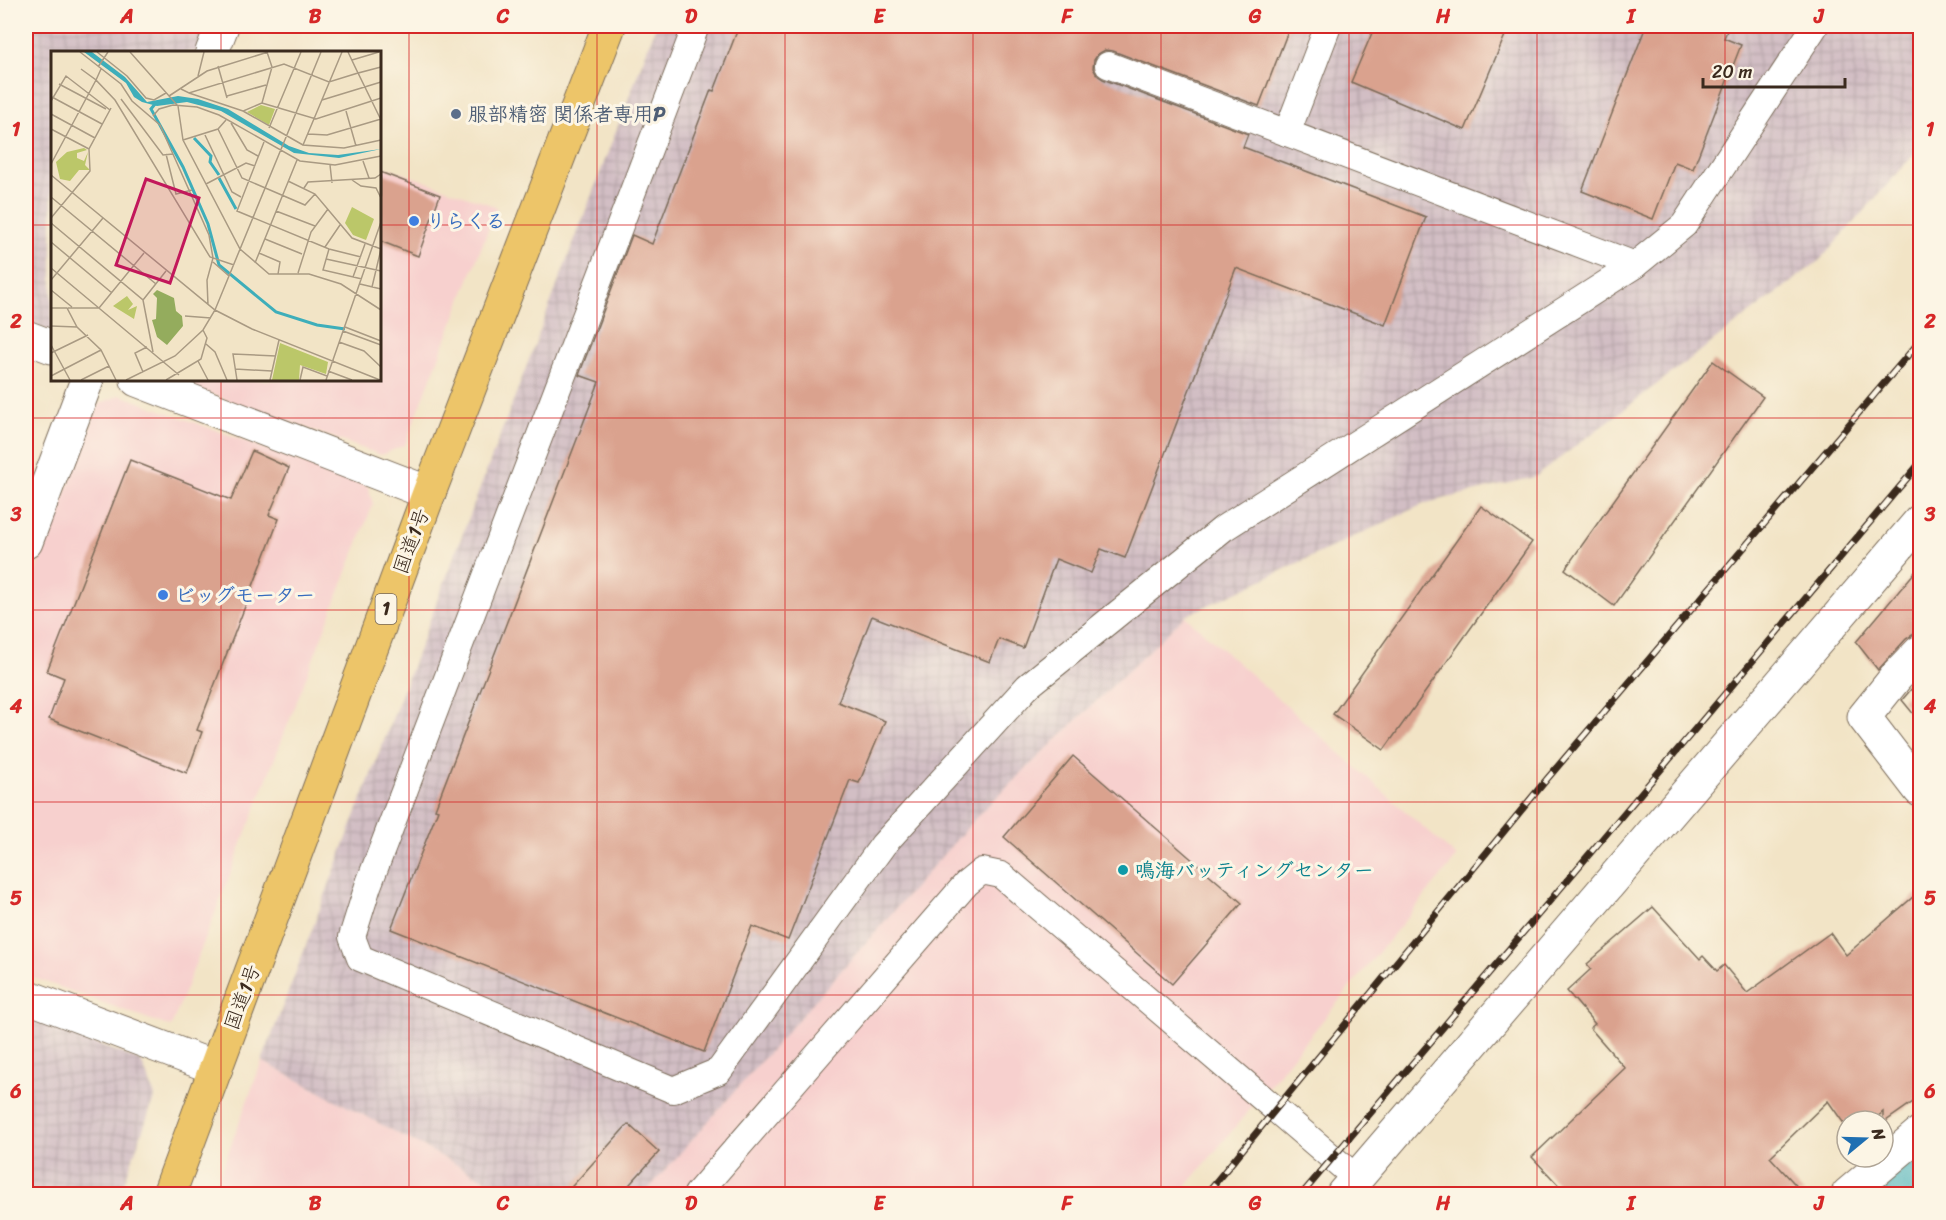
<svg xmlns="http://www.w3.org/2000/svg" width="1946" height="1220" font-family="Sriracha,'Klee One',sans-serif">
<defs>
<pattern id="industrial-grid" width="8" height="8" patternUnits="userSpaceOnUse" patternTransform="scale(1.5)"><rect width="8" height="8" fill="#d2bec4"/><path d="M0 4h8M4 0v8" fill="none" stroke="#b5a3a8"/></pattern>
</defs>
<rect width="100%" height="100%" fill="#fcf5e5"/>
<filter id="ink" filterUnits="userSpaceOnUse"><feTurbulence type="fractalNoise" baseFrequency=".0167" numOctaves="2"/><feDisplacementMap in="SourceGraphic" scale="12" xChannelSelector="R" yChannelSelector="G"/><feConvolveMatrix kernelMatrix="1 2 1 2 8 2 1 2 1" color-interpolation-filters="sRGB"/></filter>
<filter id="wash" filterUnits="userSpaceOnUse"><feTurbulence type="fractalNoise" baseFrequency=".008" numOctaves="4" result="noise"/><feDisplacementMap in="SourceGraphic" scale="24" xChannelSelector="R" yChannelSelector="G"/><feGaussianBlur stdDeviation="1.35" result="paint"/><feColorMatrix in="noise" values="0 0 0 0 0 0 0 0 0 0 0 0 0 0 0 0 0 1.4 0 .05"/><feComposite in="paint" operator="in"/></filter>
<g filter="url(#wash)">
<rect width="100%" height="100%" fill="#f2e4c6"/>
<!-- built -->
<g fill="#f7d0ce">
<path d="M380,165L497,207L405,445L381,455L171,380H380Z"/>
<path d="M120,395L368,486L373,504L171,1027L26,975V598L99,404Z"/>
<path d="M1185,616L1457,857L1180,1194H644L980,813Z"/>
<path d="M262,1061L512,1194H213Z"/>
</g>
<!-- industrial -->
<g fill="url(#industrial-grid)">
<path d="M26,26H207L197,52H52V333L26,322Z"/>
<path d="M656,26H1920V148L1820,260L1535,477L1426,503L1185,616L980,813L644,1194H512L262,1061Z"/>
<path d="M26,1016L141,1061L155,1096L120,1194H26Z"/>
</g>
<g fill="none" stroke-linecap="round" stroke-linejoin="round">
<!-- river -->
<path stroke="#3eaeba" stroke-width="86" d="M1915,1194L1920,1190"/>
</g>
<g id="blocks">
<!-- building -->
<g fill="#daa28e">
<path d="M739,26H1290L1259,106L1113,51L1105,50L1098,54L1094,60L1093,68L1097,75L1103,79L1248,134L1243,147L1426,217L1385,325L1236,268L1125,558L1101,549L1091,573L1056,559L1023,648L999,639L990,662L872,616L838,702L885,721L859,783L850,780L788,940L752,926L704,1052L391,929L438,810L435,809L599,382L579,375L632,235L652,244L711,90L714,91Z"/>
<path d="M1375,26H1509L1465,130L1351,82Z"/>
<path d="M1646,26H1729L1724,38L1741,45L1693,169L1675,162L1653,219L1582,191Z"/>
<path d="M380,172L440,195L418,256L380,241Z"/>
<path d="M1713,361L1763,397L1614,606L1565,569Z"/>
<path d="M252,451L289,468L269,515L279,519L197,730L202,732L187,773L49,719L64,678L47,671L130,460L231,500Z"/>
<path d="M1481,506L1532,542L1384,750L1333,714Z"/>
<path d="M1920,566V634H1914L1906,639L1878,670L1856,642Z"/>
<path d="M1920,679V722L1902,700Z"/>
<path d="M1073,756L1242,903L1172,984L1004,837Z"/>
<path d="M1920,891V1097L1883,1123V1112L1873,1121H1847V1128L1828,1101L1770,1157L1804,1194H1567L1532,1157L1625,1068L1590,1028L1595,1024L1567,991L1591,969L1587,964L1653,907L1700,959L1703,956L1717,971L1724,965L1747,993L1830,933L1846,955Z"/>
<path d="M628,1124L659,1152L621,1194H565Z"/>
</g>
</g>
</g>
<g filter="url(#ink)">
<use href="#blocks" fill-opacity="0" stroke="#7b6b59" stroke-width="1.5"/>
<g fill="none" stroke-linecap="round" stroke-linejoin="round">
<!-- lane casing -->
<g stroke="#7b6b59" stroke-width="28">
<g id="lane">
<path d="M696,26L368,886L352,937L360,958L673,1090L719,1071L883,845L1028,686L1224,528L1635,265L1684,225L1815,26"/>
<path d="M1108,65L1635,265"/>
<path d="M1287,133L1328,26"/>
<path d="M697,1194L966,884L982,871L1001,875L1356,1178"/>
</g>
</g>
<!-- street casing -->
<g stroke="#7b6b59" stroke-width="35">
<g id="street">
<path d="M212,52L222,26"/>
<path d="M26,337L52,347"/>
<path d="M137,380L429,493"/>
<path d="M26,542L87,380"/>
<path d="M1920,652L1897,676L1864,717L1920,790"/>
<path d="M26,996L216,1068"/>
<path d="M1343,1194L1920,521"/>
<path d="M1848,1194L1920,1133"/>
</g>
</g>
<!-- highway casing -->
<g stroke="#7b6b59" stroke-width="35">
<path id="highway" d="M169,1194L429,493L609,26"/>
</g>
<!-- lane -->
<use href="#lane" stroke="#fff" stroke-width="26"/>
<!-- street -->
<use href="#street" stroke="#fff" stroke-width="33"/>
<!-- highway -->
<use href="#highway" stroke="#edc569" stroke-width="33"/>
<!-- rail casing -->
<g stroke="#3b2a1e" stroke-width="7">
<g id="rail">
<path d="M1206,1194L1547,779L1920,341"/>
<path d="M1302,1194L1920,463"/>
</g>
</g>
<!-- rail -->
<use href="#rail" stroke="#fcf5e5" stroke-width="4.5" stroke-dasharray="14" stroke-linecap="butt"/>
</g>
</g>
<!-- grid -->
<path fill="none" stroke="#d62828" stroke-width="1.5" stroke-opacity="0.55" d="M221,26V52M409,26V1194M597,26V1194M785,26V1194M973,26V1194M1161,26V1194M1349,26V1194M1537,26V1194M1725,26V1194M26,225H52M380,225H1920M221,380V1194M26,418H1920M26,610H1920M26,802H1920M26,995H1920"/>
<!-- markers -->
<circle fill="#5c6f8a" stroke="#fcf5e5" stroke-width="2" cx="456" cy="114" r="6"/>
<g fill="#3f7fe0" stroke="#fcf5e5" stroke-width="2">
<circle cx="414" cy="221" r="6"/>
<circle cx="163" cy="595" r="6"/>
</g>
<circle fill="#0f9aa8" stroke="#fcf5e5" stroke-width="2" cx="1123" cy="870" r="6"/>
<g text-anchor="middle" stroke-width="6" stroke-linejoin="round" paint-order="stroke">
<!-- shield labels -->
<rect fill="#fcf5e5" stroke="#75675a" stroke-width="1.5" x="375.5" y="594" width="21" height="30" rx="4.5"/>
<g font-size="18" font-weight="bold" fill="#3b2a1e">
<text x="386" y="615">1</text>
</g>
<!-- service labels -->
<g font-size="20" font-weight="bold" fill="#4e5e75" stroke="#fcf5e5" text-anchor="start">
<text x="468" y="121">服部精密 関係者専用P</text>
</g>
<!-- shop labels -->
<g font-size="20" font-weight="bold" fill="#366cbe" stroke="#fcf5e5" text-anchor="start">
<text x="426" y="228">りらくる</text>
<text x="175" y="602">ビッグモーター</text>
</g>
<!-- street labels -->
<g font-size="20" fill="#3b2a1e" stroke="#fcf5e5">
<text transform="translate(411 541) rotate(-70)" y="7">国道1号</text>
<text transform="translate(242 997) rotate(-70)" y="7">国道1号</text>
</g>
<!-- culture labels -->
<g font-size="20" font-weight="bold" fill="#0d838f" stroke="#fcf5e5" text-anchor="start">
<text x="1135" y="877">鳴海バッティングセンター</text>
</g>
</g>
<!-- overview -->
<g transform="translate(51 51)">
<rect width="330" height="330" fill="#f2e4c6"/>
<path d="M76,245L82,253L77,259L86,255L83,268L62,255Z" fill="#bbc769"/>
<path d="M106,239L123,247L125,260L131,265L132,275L116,294L106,286L101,269L105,268L106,247L102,243Z" fill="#94ac5d"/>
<path d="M33,97L36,99L26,102V107L33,110L37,101L34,114L39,119H28L19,130L9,128L5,111L16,101Z" fill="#bbc769"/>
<path d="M210,54L224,58L218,74L196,61ZM301,156L323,168L315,189L302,184L294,172ZM229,292L277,311L275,323L249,314L248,329H221Z" fill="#bbc769"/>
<path d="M33,1H41L74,26L96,51L127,45L147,48L177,58L238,95L258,102L287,104L330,98L288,107L243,102L170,60L136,51L106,55L91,51L83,46L75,32Z" fill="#3eaeba"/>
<path fill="none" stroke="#3eaeba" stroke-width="3" d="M104,53L100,58L132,116L157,173L168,214L225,261L266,274L294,278M143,87L160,105L159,111L168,124M168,127L185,158"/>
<path fill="none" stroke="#a99a83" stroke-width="1.5" d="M29,1L70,33L81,50L109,74L158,184L162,207L156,229L157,254M46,1L76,25L95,47L103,49L115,42M79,1L127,55L132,89L189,198L218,223H258L290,233L330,259M216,1L221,16L211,52L192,60L252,94M291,1L252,94L293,97L330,89M297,1L307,22L330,16M301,9L328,1M167,15L176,47M47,16L57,1M50,18L45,29L64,49L159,206L183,214M147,25L153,1M8,33L55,58M130,38L138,42L233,13L278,31L307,22L330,69M138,42L192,60M118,45L156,20L217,1M176,45L215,34M1,46L51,73M70,48L112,104L122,103M271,49L330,31M0,50L15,25L59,59M211,52L265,68L330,47M295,60L305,95M0,63L44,87M102,65L108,58L122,54L146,56L168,64L249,110L284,114L330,105M180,72L196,99L207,105M218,77L250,1M0,78L38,98M167,78L191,127L254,154L264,143M257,83L276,84L330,68M154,84L181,141L190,146M132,89L167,78L175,69M213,91L186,160L278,198L310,206M115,103L125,143L141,139M312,110L318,127M0,113L45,29L30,18M279,114L281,132M0,124L164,259L201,278L329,329M301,129L310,135L325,137L330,147M237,130L264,143L301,187L330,198M155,133L195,112L204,115M253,137L257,131L324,127L330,123M0,146L105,233M225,160L264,175M0,167L39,120L38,98L60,57M0,172L92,249L102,301M214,188L251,203M0,191L61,242M274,196L289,174M278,198L272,219L311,228M208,202L229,211L227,223M275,208L330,220M162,211L178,225M204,212L246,109M0,217L128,324M247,222L260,181L277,158M302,226L314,193M0,229L52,167M309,233L330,238M321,236L330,198M0,239L21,256M92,249L115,220M0,257H16L26,276L50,299L65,329M17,257H48L93,202M134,265L160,267M0,275L26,276M294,276L330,290M292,280L330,294M288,291L313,300L330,316M155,293L164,301L176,329M0,294L19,329M0,302L37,284M147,310L157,329M184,318L221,320M277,320L301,329M92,321L84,302L96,296M0,325L50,299M30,329L58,315M75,329L124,305L152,279L164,259L270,1M115,329L150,308L156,287L152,279M186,329L182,303L225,305M219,329L228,289M249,329L252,316L276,325M275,329L330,171"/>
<path fill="#c2185b" fill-opacity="0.15" stroke="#c2185b" stroke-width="3" d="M95,128L148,147L119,232L65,214Z"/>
<rect width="330" height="330" fill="none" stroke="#3b2a1e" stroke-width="3"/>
</g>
<!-- margin -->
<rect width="1946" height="1220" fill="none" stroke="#fcf5e5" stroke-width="66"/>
<!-- north arrow -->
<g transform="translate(1865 1139) rotate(71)"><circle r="28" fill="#fcf5e5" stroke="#afa495" stroke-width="1.5"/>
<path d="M0-4.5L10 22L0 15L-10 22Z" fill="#1f6fb2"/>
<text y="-9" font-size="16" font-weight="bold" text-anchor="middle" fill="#3b2a1e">N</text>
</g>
<!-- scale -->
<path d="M1703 78v9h142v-9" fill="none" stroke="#3b2a1e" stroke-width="3"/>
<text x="1712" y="78" font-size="18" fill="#3b2a1e" stroke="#fcf5e5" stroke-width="4.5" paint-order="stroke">20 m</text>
<rect x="33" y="33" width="1880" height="1154" fill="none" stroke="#d62828" stroke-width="2"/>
<g font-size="20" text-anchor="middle" font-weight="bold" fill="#d62828">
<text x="127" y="23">A</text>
<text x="315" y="23">B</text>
<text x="503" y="23">C</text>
<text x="691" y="23">D</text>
<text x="879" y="23">E</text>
<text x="1067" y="23">F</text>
<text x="1255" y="23">G</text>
<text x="1443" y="23">H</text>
<text x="1631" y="23">I</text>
<text x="1819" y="23">J</text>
<text x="16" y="136">1</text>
<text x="1930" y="136">1</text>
<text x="16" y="328">2</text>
<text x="1930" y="328">2</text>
<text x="16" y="521">3</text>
<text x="1930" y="521">3</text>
<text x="16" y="713">4</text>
<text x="1930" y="713">4</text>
<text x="16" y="905">5</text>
<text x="1930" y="905">5</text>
<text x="16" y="1098">6</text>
<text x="1930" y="1098">6</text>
<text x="127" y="1210">A</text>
<text x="315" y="1210">B</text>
<text x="503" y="1210">C</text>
<text x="691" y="1210">D</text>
<text x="879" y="1210">E</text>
<text x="1067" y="1210">F</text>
<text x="1255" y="1210">G</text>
<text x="1443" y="1210">H</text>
<text x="1631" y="1210">I</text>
<text x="1819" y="1210">J</text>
</g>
</svg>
